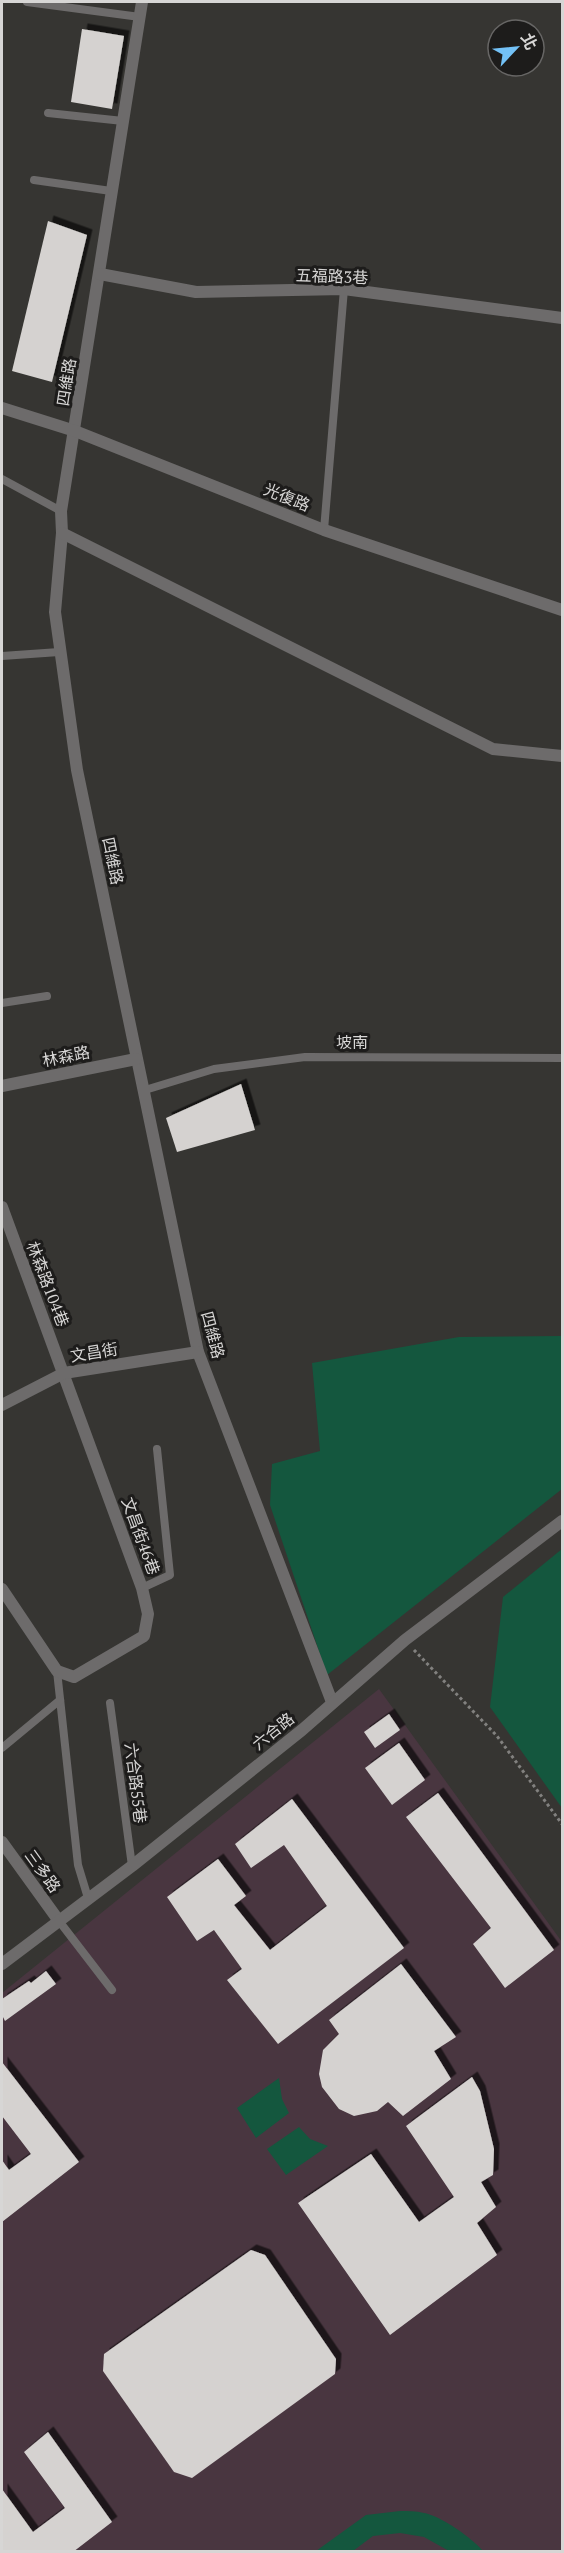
<svg xmlns="http://www.w3.org/2000/svg" width="564" height="2553" font-family="'PT Serif','Noto Sans TC',serif">
<defs>
<filter id="shadow"><feDropShadow dx="5.5" dy="-5.5" stdDeviation="0" flood-color="#0009"/></filter>
</defs>
<rect width="100%" height="100%" fill="#363532"/>
<!-- education -->
<path fill="#493640" d="M379,1689L562,1942V2551L2,2552V1993Z"/>
<!-- green -->
<g fill="#14573e">
<path d="M562,1336V1489L327,1675L270,1505L272,1464L320,1451L312,1363L459,1337Z"/>
<path d="M562,1549V1808L490,1707L503,1597Z"/>
<path d="M279,2078L282,2099L289,2113L256,2138L237,2108Z"/>
<path d="M299,2127L310,2139L328,2146L286,2175L267,2149Z"/>
<path d="M400,2511C408,2511 416,2511 424,2513C441,2516 472,2538 483,2551H449L424,2537L400,2533L373,2536L353,2551H316L366,2515Z"/>
</g>
<!-- building -->
<g fill="#d5d2d0" filter="url(#shadow)">
<path d="M82,29L124,36L112,109L71,102Z"/>
<path d="M48,221L87,235L52,382L12,371Z"/>
<path d="M241,1084L255,1130L177,1152L166,1118Z"/>
<path d="M389,1714L400,1730L375,1748L364,1732Z"/>
<path d="M399,1743L425,1780L392,1805L365,1768Z"/>
<path d="M438,1793L554,1950L505,1988L473,1944L491,1928L406,1817Z"/>
<path d="M292,1799L404,1948L278,2044L227,1980L242,1969L214,1930L197,1941L167,1897L218,1859L246,1896L234,1905L270,1950L327,1906L284,1845L251,1868L235,1844Z"/>
<path d="M401,1964L456,2037L434,2051L451,2079L403,2116L388,2102L377,2111L354,2116L339,2109L322,2087L319,2074L323,2050L339,2034L329,2020Z"/>
<path d="M46,1971L56,1984L5,2021L2,2015V1999L29,1981L31,1983Z"/>
<path d="M2,2062L79,2162L2,2222V2160L9,2170L31,2154L2,2116Z"/>
<path d="M472,2077L480,2091L494,2149L493,2175L481,2182L496,2207L477,2223L497,2255L390,2335L298,2203L371,2154L419,2222L454,2197L406,2126Z"/>
<path d="M251,2250L265,2255L336,2359L335,2374L192,2478L174,2472L103,2371L104,2354Z"/>
<path d="M48,2432L112,2522L73,2552H2V2489L33,2532L65,2508L24,2452Z"/>
</g>
<g fill="none" stroke-linecap="round" stroke-linejoin="round">
<!-- path -->
<path stroke="#82817f" stroke-width="3" stroke-dasharray="3 3" stroke-linecap="butt" d="M414,1650L497,1736L562,1824"/>
<!-- service -->
<g stroke="#6d6b6b" stroke-width="8">
<path d="M27,2L140,17"/>
<path d="M48,113L123,121"/>
<path d="M34,180L111,191"/>
<path d="M2,479L61,511"/>
<path d="M324,530L344,289"/>
<path d="M2,656L59,652"/>
<path d="M2,1003L47,996"/>
<path d="M145,1090L214,1069L305,1057L562,1058"/>
<path d="M142,1588L170,1575L157,1449"/>
<path d="M57,1671L78,1865L88,1898"/>
<path d="M110,1703L132,1866"/>
<path d="M2,1748L60,1700"/>
<path d="M59,1921L112,1990"/>
</g>
<!-- minor -->
<g stroke="#6d6b6b" stroke-width="12">
<path d="M142,2L61,511L62,533L55,612L77,770L198,1352L332,1702"/>
<path d="M100,274L196,292L344,289L562,318"/>
<path d="M62,533L493,749L562,756"/>
<path d="M2,1086L136,1059"/>
<path d="M2,1207L142,1588L148,1614L144,1636L74,1677L57,1671L2,1589"/>
<path d="M2,1405L64,1373L198,1352"/>
</g>
<!-- tertiary -->
<g stroke="#6d6b6b" stroke-width="12">
<path d="M2,408L75,431L324,530L562,610"/>
<path d="M2,1842L59,1921"/>
<path d="M2,1964L132,1866L302,1730L405,1640L562,1521"/>
</g>
</g>
<g text-anchor="middle" stroke-width="6" stroke-linejoin="round" paint-order="stroke">
<!-- street labels -->
<g font-size="16" fill="#d7d6d5" stroke="#1d1c1b">
<text transform="translate(332 276) rotate(2)" y="6">五福路3巷</text>
<text transform="translate(66 382) rotate(-81)" y="6">四維路</text>
<text transform="translate(287 497) rotate(22)" y="6">光復路</text>
<text transform="translate(113 861) rotate(78)" y="6">四維路</text>
<text x="352" y="1048">坡南</text>
<text transform="translate(66 1056) rotate(-11)" y="6">林森路</text>
<text transform="translate(48 1284) rotate(69)" y="6">林森路104巷</text>
<text transform="translate(213 1335) rotate(75)" y="6">四維路</text>
<text transform="translate(94 1352) rotate(-9)" y="6">文昌街</text>
<text transform="translate(141 1536) rotate(70)" y="6">文昌街46巷</text>
<text transform="translate(273 1731) rotate(-39)" y="6">六合路</text>
<text transform="translate(136 1783) rotate(83)" y="6">六合路55巷</text>
<text transform="translate(43 1871) rotate(54)" y="6">三多路</text>
</g>
</g>
<!-- border -->
<rect width="564" height="2553" fill="none" stroke="#d7d6d5" stroke-width="6"/>
<!-- north arrow -->
<g transform="translate(516 48) rotate(64)"><circle r="28" fill="#1d1c1b" stroke="#676665" stroke-width="1.5"/>
<path d="M0-4.5L10 22L0 15L-10 22Z" fill="#73c1f6"/>
<text y="-9" font-size="16" font-weight="bold" text-anchor="middle" fill="#d7d6d5">北</text>
</g>
</svg>
